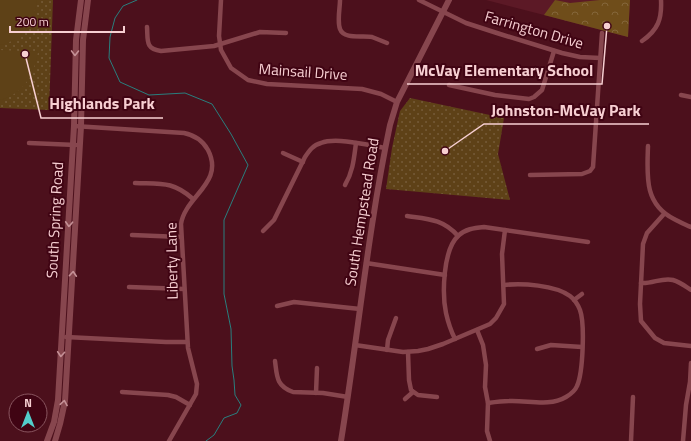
<svg xmlns="http://www.w3.org/2000/svg" width="691" height="441" font-family="'Titillium Web',sans-serif">
<defs>
<pattern id="forest-crowns" width="20" height="18" patternUnits="userSpaceOnUse"><rect width="20" height="18" fill="#6f4d1a"/><path d="M2 6a3 3 0 1 1 6 0M12 15a3 3 0 1 1 6 0" fill="none" stroke="#84663a"/></pattern>
<pattern id="park-dots" width="8" height="8" patternUnits="userSpaceOnUse"><rect width="8" height="8" fill="#5e4117"/><path d="M2 2h.1M6 6h.1" fill="none" stroke="#765b38" stroke-width="1.8" stroke-linecap="round"/></pattern>
</defs>
<rect width="100%" height="100%" fill="#4c101c"/>
<!-- built -->
<path fill="#5c1926" d="M486,0H630L628,37L544,15Z"/>
<!-- forest -->
<path fill="url(#forest-crowns)" d="M555,0L570,3L600,0H630L628,37L544,15Z"/>
<!-- park -->
<g fill="url(#park-dots)">
<path d="M0,0H53L49,110L0,108Z"/>
<path d="M410,98L504,118L498,154L510,200L386,189L392,148L400,111Z"/>
</g>
<!-- garden -->
<g fill="#5e4117">
<path d="M0,0H37C34,22 23,40 0,45Z"/>
<path d="M0,50L38,52C34,74 24,94 0,100Z"/>
</g>
<g fill="none" stroke-linecap="round" stroke-linejoin="round">
<!-- stream -->
<path stroke="#297f7e" stroke-width="1" d="M137,0L123,6L115,18L110,37L109,58L120,82L149,95L185,93L212,104L231,134L248,165L224,220V294L231,329L232,366L234,380L235,395L241,405L237,413L224,418L214,435L206,441"/>
<!-- street -->
<g stroke="#87464e" stroke-width="4.5">
<path d="M221,0L219,36L221,50L231,68L248,80L267,84L362,89L381,94L397,102"/>
<path d="M340,0C340,8 337,21 340,29C344,40 363,35 372,37C377,39 382,41 387,43"/>
<path d="M419,0L466,23L500,34L562,53L580,57L600,58"/>
<path d="M147,27C148,40 145,49 161,51L214,46L260,32L286,33"/>
<path d="M642,41C658,30 662,19 661,0"/>
<path d="M449,85L495,95L529,99L534,97L542,90L554,51"/>
<path d="M681,95L691,97"/>
<path d="M74,126L184,133C194,135 203,141 208,150C225,183 185,196 181,224L188,348L197,384L196,394L169,441"/>
<path d="M29,143L76,145"/>
<path d="M648,146C647,176 644,204 674,219C680,222 685,225 691,227"/>
<path d="M283,153L303,162"/>
<path d="M530,175L582,174L590,171L593,167L602,33"/>
<path d="M135,183C161,184 173,181 193,199"/>
<path d="M345,185C353,172 354,158 356,143"/>
<path d="M664,214L647,233L643,244L640,304L641,321L655,338L664,343L691,346"/>
<path d="M407,216C428,219 443,219 458,236"/>
<path d="M263,231L274,220L305,157C309,151 313,145 321,143C336,137 368,145 385,148"/>
<path d="M132,235L181,237"/>
<path d="M366,263L445,275"/>
<path d="M641,283C652,284 663,277 673,280C680,282 685,286 691,290"/>
<path d="M129,287L184,289"/>
<path d="M574,300L582,294"/>
<path d="M277,306L294,302L360,309"/>
<path d="M477,330L483,345L486,365L485,387L488,403L487,431L490,441"/>
<path d="M66,337L166,342H187"/>
<path d="M455,339C451,331 448,322 446,313C442,294 443,250 458,236C465,229 474,228 484,227L588,242"/>
<path d="M355,345L403,352L418,351L428,349L443,344L490,324L496,318L504,304L502,254L505,230"/>
<path d="M537,349L551,345L582,347"/>
<path d="M387,350L388,340L396,318"/>
<path d="M408,352L409,380L411,390L418,395L437,397"/>
<path d="M275,361C277,376 276,386 293,392L323,393L348,397"/>
<path d="M122,392L168,395L176,397L190,405"/>
<path d="M316,393L317,368"/>
<path d="M405,399L413,392"/>
<path d="M488,403C495,402 502,401 509,401C528,400 549,407 566,397C571,394 575,391 577,386C583,373 585,324 580,310C578,305 574,299 570,296C555,285 522,283 504,285"/>
<path d="M631,441L633,397"/>
<path d="M683,441L686,405L690,382L691,363"/>
</g>
<!-- secondary -->
<g stroke="#87464e" stroke-width="6">
<path d="M47,441L54,422L58,400L74,126L76,40L81,0"/>
<path d="M55,441L60,424L65,401L81,126L83,40L88,0"/>
<path d="M341,441C358,336 368,229 390,125L397,102L449,0"/>
</g>
</g>
<!-- one-way arrows -->
<defs><path id="oneway-chevron" d="M-2-3.5L2.5 0L-2 3.5" fill="none" stroke-width="1.6" stroke-linecap="round" stroke-linejoin="round"/></defs>
<g stroke="#c59197">
<use href="#oneway-chevron" transform="translate(75 53) rotate(91)"/>
<use href="#oneway-chevron" transform="translate(69 224) rotate(93)"/>
<use href="#oneway-chevron" transform="translate(73 274) rotate(-86)"/>
<use href="#oneway-chevron" transform="translate(61 354) rotate(94)"/>
<use href="#oneway-chevron" transform="translate(64 403) rotate(-81)"/>
</g>
<g text-anchor="middle" stroke-width="4" stroke-linejoin="round" paint-order="stroke">
<!-- street labels -->
<g font-size="15" fill="#f7cfd2" stroke="#400413">
<text transform="translate(534 30) rotate(16)" y="5">Farrington Drive</text>
<text transform="translate(303 72) rotate(4)" y="5">Mainsail Drive</text>
<text transform="translate(362 212) rotate(-81)" y="5">South Hempstead Road</text>
<text transform="translate(55 220) rotate(-87)" y="5">South Spring Road</text>
<text transform="translate(172 261) rotate(-91)" y="5">Liberty Lane</text>
</g>
</g>
<!-- callouts -->
<path fill="none" stroke="#f7cfd2" stroke-width="1.5" d="M607 26L602 84H407M25 54L41 118H163M445 151L484 124H649"/>
<g fill="#f7cfd2" stroke="#400413" stroke-width="1.5">
<circle cx="607" cy="26" r="4"/>
<circle cx="25" cy="54" r="4"/>
<circle cx="445" cy="151" r="4"/>
</g>
<g font-size="16" text-anchor="middle" font-weight="bold" fill="#f7cfd2" stroke="#400413" stroke-width="4" stroke-linejoin="round" paint-order="stroke">
<text x="504" y="76">McVay Elementary School</text>
<text x="102" y="109">Highlands Park</text>
<text x="566" y="116">Johnston-McVay Park</text>
</g>
<!-- north arrow -->
<g transform="translate(28 413)"><circle r="19" fill="#400413" stroke="#89555f"/>
<path d="M0-3L7 15L0 10L-7 15Z" fill="#53cdcb"/>
<text y="-6" font-size="11" font-weight="bold" text-anchor="middle" fill="#f7cfd2">N</text>
</g>
<!-- scale -->
<path d="M10 26v6h114v-6" fill="none" stroke="#f7cfd2" stroke-width="2"/>
<text x="16" y="26" font-size="12" fill="#f7cfd2" stroke="#400413" stroke-width="3" paint-order="stroke">200 m</text>
</svg>
